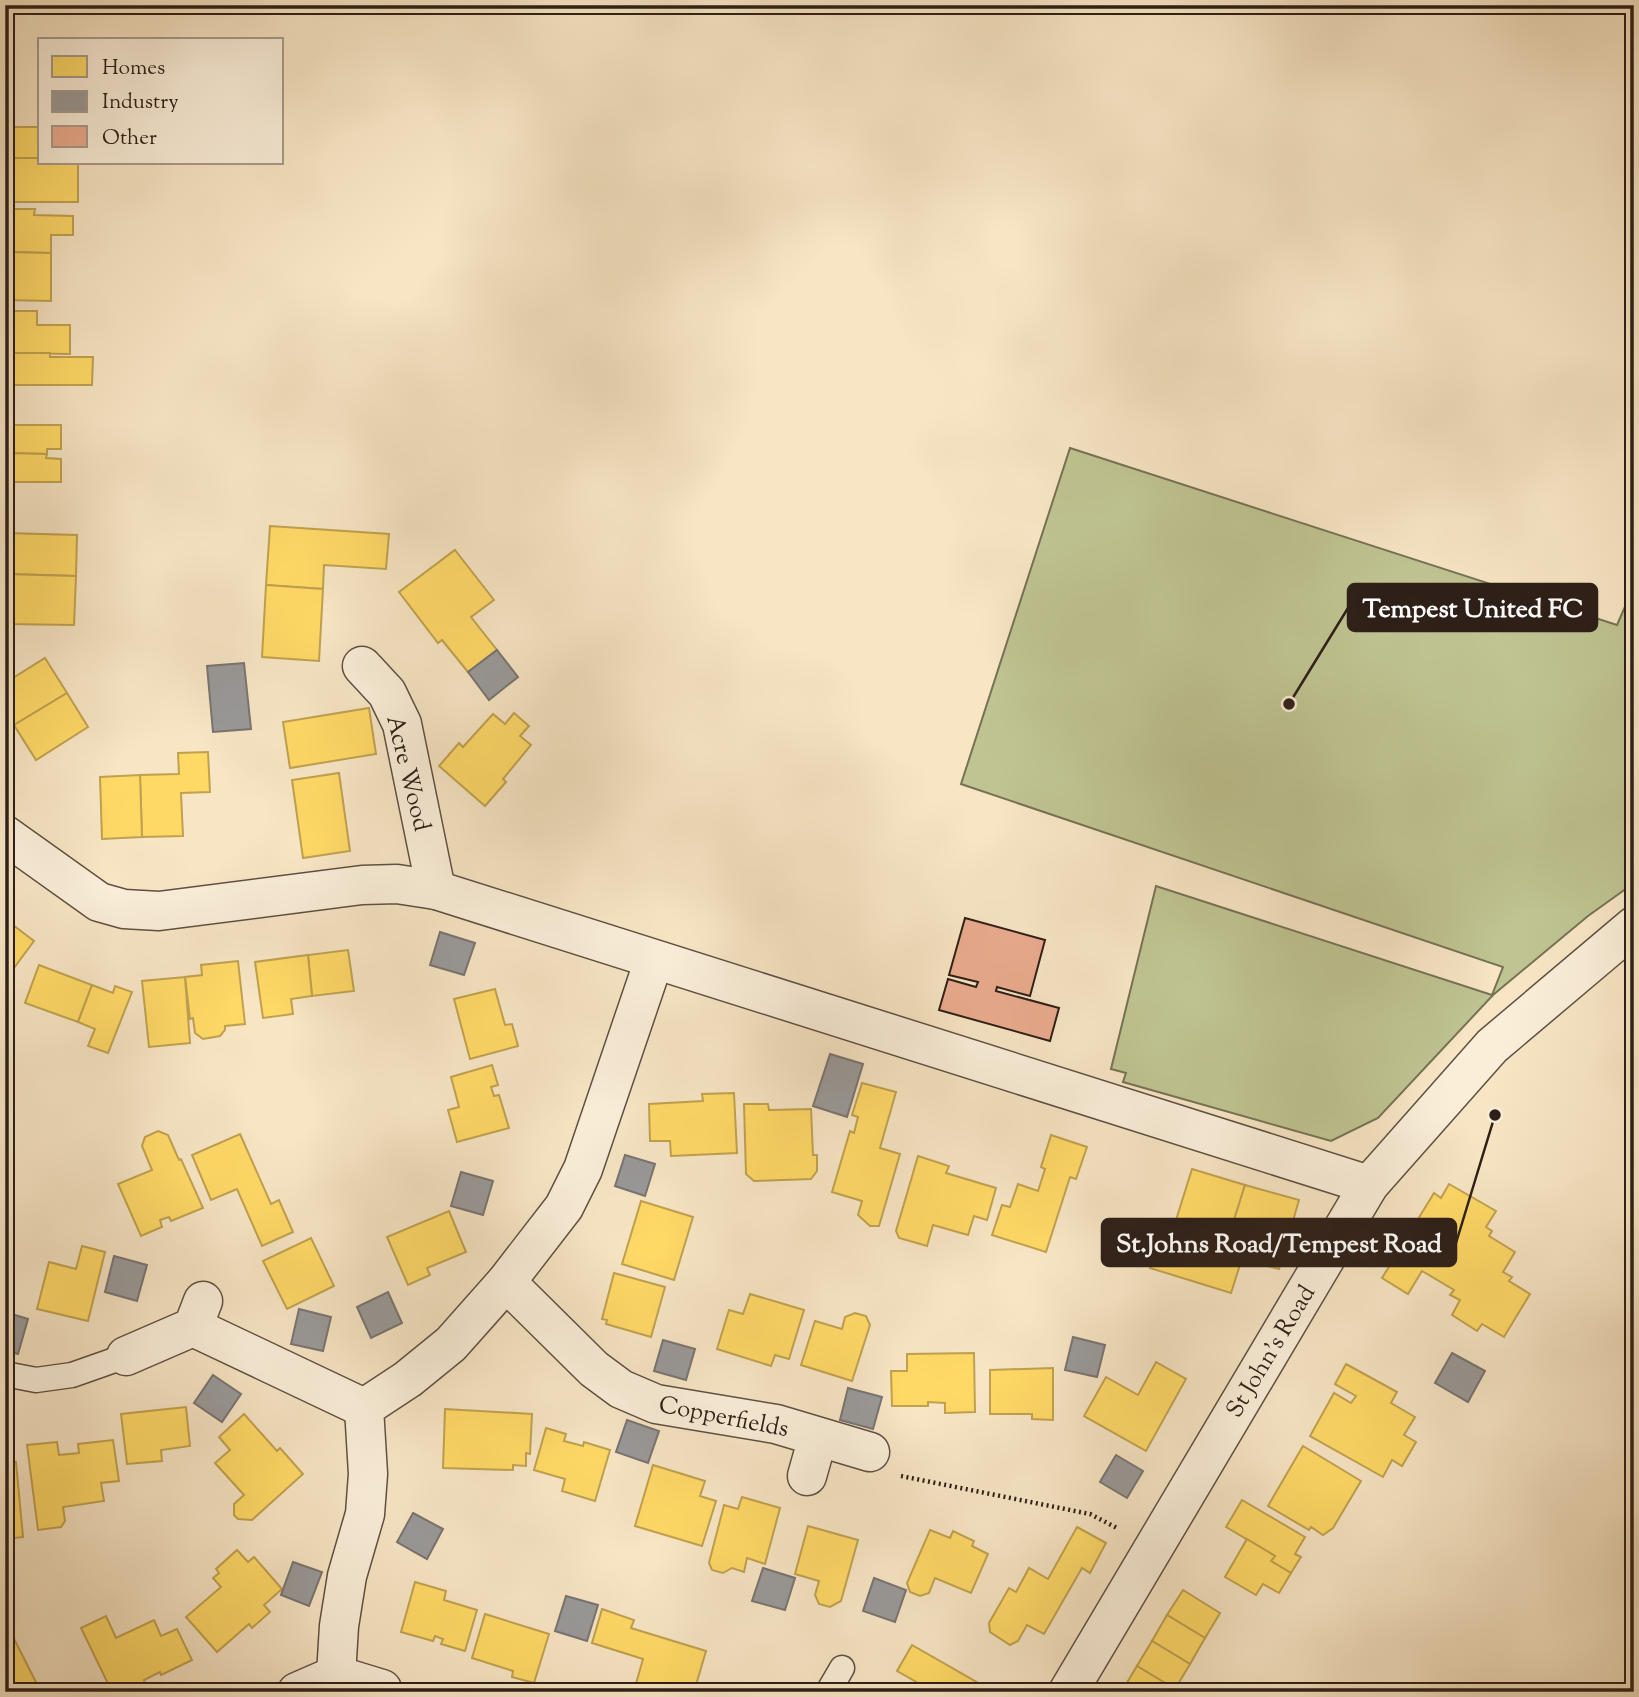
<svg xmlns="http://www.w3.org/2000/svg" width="1639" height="1697" font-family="'Sorts Mill Goudy',serif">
<rect width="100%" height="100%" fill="#f7e5c4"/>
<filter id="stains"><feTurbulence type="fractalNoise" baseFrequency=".00286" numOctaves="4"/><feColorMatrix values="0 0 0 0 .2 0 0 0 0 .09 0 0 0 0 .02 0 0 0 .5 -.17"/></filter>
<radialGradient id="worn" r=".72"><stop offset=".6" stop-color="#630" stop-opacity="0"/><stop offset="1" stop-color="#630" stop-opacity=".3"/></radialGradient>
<!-- green -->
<path fill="#bfc492" stroke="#767255" stroke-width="2" d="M1070,448L1617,625L1627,602L1634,605V883L1588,916L1493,995L1378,1118L1331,1141L1123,1082L1126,1073L1111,1069L1156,886L1492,995L1503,967L961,784Z"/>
<!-- homes -->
<g fill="#ffd966" stroke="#c0a14f" stroke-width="2">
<rect x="5" y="127" width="35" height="31"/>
<path d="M5,158H40V163H78V202H5Z"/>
<path d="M5,209H35L34,215L73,216V235H51V253L5,252Z"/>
<path d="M5,252L51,253V301L5,300Z"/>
<path d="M8,311H37V325H70V354L5,353Z"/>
<path d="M5,353H50V357H93L92,385H5Z"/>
<path d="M5,425H61V449H47V454L5,453Z"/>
<path d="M5,453L47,454L46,458L61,459V482H5Z"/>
<path d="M270,526L389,534L386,569L324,565L323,589L266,585Z"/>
<path d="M5,533L77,535L76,576L5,574Z"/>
<path d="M455,550L494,600L471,617L497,650L468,672L442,640L438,643L399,592Z"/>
<path d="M5,574L76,576L74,625L5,624Z"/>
<path d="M266,585L323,589L319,661L262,657Z"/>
<path d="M45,658L67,693L14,725L5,711V683Z"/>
<path d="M67,693L88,727L36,760L14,725Z"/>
<path d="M369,708L376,754L290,768L283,722Z"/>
<path d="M514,713L529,726L520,736L531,745L503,779L506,782L485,806L439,766L459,743L463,747L493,714L505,724Z"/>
<path d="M208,752L210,792L181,793L183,836L142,837L140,775L179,774L178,753Z"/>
<path d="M339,773L350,851L303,858L292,780Z"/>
<path d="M140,775L142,837L102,839L100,777Z"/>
<path d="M5,919L34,941L5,980Z"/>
<path d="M348,950L354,991L312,996L308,955Z"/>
<path d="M308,955L312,996L291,999L293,1014L263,1018L255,962Z"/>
<path d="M238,961L245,1024L225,1026V1030L220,1036L203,1039L195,1033L193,1018L190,1019L185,977L202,975L201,965Z"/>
<path d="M39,965L92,985L78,1022L25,1003Z"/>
<path d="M185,977L190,1043L149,1047L142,981Z"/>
<path d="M92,985L113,993L115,986L132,992L108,1053L88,1046L95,1029L78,1022Z"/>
<path d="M495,989L505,1025L512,1024L518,1046L470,1059L454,999Z"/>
<path d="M492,1065L498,1085L491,1087L494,1096L499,1095L509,1128L457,1142L448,1110L459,1107L451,1077Z"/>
<path d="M862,1083L896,1092L880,1148L900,1154L879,1226H870L858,1215L862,1201L832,1192L850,1131L854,1133L858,1117L852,1115Z"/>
<path d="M734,1093L737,1153L671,1156L670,1141H650L649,1104L703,1101L702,1094Z"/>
<path d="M744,1104H768L769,1110L811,1109L813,1155H817V1171L811,1179L754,1181L746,1174Z"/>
<path d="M158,1131L168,1135L179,1160L181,1159L203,1208L171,1221L169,1217L160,1220L162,1227L141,1236L118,1184L152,1170L142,1146L145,1137Z"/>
<path d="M240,1134L271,1204L279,1200L293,1232L262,1246L237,1189L211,1200L192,1155Z"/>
<path d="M1051,1135L1087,1147L1076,1179L1070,1177L1046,1252L992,1235L1002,1205L1010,1207L1018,1184L1038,1191L1045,1169L1041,1167Z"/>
<path d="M918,1156L949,1166L946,1173L996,1188L987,1220L974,1216L968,1235L933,1225L927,1246L899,1238L896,1231Z"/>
<path d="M1192,1169L1245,1185L1229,1236L1176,1220Z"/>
<path d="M1449,1184L1496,1211L1486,1227L1492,1231L1489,1236L1515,1252L1503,1272L1512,1277L1509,1281L1530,1294L1504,1337L1482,1324L1477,1331L1452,1315L1460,1300L1450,1295L1454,1290L1422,1271L1408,1294L1382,1278L1434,1193L1441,1198Z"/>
<path d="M1245,1185L1299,1200L1279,1269L1256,1263L1261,1247L1229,1236Z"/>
<path d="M641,1201L693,1217L674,1280L622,1264Z"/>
<path d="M449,1211L466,1252L427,1268L430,1275L408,1285L387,1237Z"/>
<path d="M1182,1222L1247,1243L1231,1293L1150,1268L1157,1246L1173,1252Z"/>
<path d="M311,1238L334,1286L287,1309L263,1261Z"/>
<path d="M82,1246L105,1252L88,1321L37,1309L49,1262L76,1269Z"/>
<path d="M614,1273L665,1287L651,1337L606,1324L607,1320L602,1319Z"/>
<path d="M750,1294L804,1310L789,1359L775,1355L771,1366L717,1349L729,1310L743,1314Z"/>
<path d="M855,1313L866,1316L870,1325L852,1381L801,1365L815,1321L842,1329L845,1317Z"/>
<path d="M974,1353L975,1412L945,1413V1403L928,1402V1406H892L891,1371H907V1354Z"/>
<path d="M1156,1362L1186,1379L1146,1451L1084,1416L1106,1377L1138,1395Z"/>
<path d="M1346,1364L1397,1392L1391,1403L1415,1417L1404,1435L1416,1442L1402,1466L1392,1460L1383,1477L1310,1436L1334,1393L1351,1403L1356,1396L1335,1384Z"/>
<path d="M1053,1368V1420L1032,1419V1414H990V1370Z"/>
<path d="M186,1407L190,1446L161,1450L162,1461L127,1464L121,1414Z"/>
<path d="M445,1409L532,1414L530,1454L526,1453V1466L513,1465V1470L443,1468Z"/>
<path d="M244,1414L277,1451L280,1448L303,1474L252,1520L238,1519L234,1515V1504L244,1495L215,1463L230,1450L219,1437Z"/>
<path d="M546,1428L566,1434L564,1441L583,1446L584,1442L610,1450L595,1501L562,1491L565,1479L534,1470Z"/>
<path d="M113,1440L119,1481L101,1483L104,1501L63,1507L65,1521L61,1527L38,1530L27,1445L57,1442L59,1455L79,1453L78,1444Z"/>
<path d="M1303,1446L1361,1481L1333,1528L1323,1535L1311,1527L1309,1530L1268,1506Z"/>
<path d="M5,1456H10V1463L16,1462L23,1537L5,1539Z"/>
<path d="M653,1465L705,1481L700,1496L716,1501L702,1546L635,1526Z"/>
<path d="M742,1497L780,1508L765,1564L747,1558L744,1572L732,1568L723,1573L712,1570L709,1563L724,1505L738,1509Z"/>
<path d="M1242,1500L1305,1537L1295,1554L1301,1557L1291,1573L1271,1561L1275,1556L1226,1527Z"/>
<path d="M808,1526L858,1540L841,1601L830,1607L819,1604L815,1595L819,1581L795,1574Z"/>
<path d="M1077,1527L1106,1543L1090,1573L1082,1568L1044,1634L1027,1625L1018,1641L1010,1645L990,1632L989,1623L1009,1588L1016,1592L1029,1568L1048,1579Z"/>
<path d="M930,1530L950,1538L953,1531L974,1541L972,1546L988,1554L971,1593L935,1578L929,1593L920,1596L910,1592L907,1583Z"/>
<path d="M1247,1539L1275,1556L1271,1561L1291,1573L1279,1593L1263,1584L1256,1595L1225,1577Z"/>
<path d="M237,1550L248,1562L254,1557L282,1589L264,1605L270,1612L252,1628L249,1624L217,1652L186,1617L221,1587L213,1578L219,1573L216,1569Z"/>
<path d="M415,1582L446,1591L444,1600L477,1610L465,1651L441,1644L443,1639L435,1636L433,1641L401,1632Z"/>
<path d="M1183,1590L1220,1613L1205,1638L1167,1615Z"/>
<path d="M602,1609L634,1620L631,1628L706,1651L694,1692H651L635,1687L643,1659L592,1643Z"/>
<path d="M485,1614L549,1634L534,1683L512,1677L513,1671L472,1658Z"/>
<path d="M1167,1615L1205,1638L1190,1664L1152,1641Z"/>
<path d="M106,1616L116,1638L154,1620L161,1636L177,1629L192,1660L161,1675L160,1672L144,1680L147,1689L141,1692H112L81,1628Z"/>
<path d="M5,1621L41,1692H14L5,1676Z"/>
<path d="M1152,1641L1190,1664L1175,1689L1137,1666Z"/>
<path d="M912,1645L980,1684L976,1692H924L916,1687L918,1683L897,1671Z"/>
<path d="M1137,1666L1175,1689L1173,1692L1122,1691Z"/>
</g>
<!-- industry -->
<g fill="#999" stroke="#797472" stroke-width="2">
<path d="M497,650L518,677L489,700L468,672Z"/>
<path d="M244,663L251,729L213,732L207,666Z"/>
<path d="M440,932L475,943L464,975L430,965Z"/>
<path d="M830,1054L863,1064L847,1117L813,1106Z"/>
<path d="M625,1155L655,1164L645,1196L615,1186Z"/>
<path d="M461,1172L493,1181L483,1215L451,1206Z"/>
<path d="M114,1256L147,1265L137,1301L105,1292Z"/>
<path d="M388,1292L402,1323L371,1338L357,1307Z"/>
<path d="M299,1309L331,1317L323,1351L291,1344Z"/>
<path d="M5,1312L28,1319L18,1354L5,1350Z"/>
<path d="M1073,1337L1105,1345L1097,1377L1065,1370Z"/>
<path d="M663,1340L695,1349L686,1380L654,1371Z"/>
<path d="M1452,1353L1485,1371L1468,1402L1435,1383Z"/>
<path d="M213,1375L241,1394L222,1422L194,1403Z"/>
<path d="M848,1388L882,1397L873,1429L840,1420Z"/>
<path d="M627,1420L659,1431L648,1463L616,1452Z"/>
<path d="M1116,1455L1143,1471L1127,1498L1100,1482Z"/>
<path d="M413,1513L443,1529L427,1559L397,1542Z"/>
<path d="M293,1562L322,1572L309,1606L281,1595Z"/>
<path d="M763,1568L795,1578L785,1610L752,1601Z"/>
<path d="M874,1578L906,1590L895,1622L863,1611Z"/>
<path d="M566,1596L598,1605L587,1641L555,1631Z"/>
</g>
<!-- building -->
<path fill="#eaab8e" stroke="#2d1f18" stroke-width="2" d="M965,918L1045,940L1030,996L997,987L996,991L1059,1008L1050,1041L939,1010L948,979L976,987L978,982L949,975Z"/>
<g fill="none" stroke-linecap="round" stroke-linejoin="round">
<!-- service casing -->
<g stroke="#605043" stroke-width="27">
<g id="service">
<path d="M5,1374L36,1380L72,1375L126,1356"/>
<path d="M828,1692L842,1668"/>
</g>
</g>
<!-- minor casing -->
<g stroke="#605043" stroke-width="41">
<g id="minor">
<path d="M362,666L387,693L402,724L436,890"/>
<path d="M5,835L99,902L124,909L159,911L362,885L397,884L436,890L1369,1185"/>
<path d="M506,1282L594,1369L621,1389L656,1404L776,1424L870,1452"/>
<path d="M193,1327L364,1408"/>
<path d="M126,1356L193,1327L203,1301"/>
<path d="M807,1476L818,1437"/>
<path d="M336,1675L339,1626L347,1576L365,1514L368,1474L364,1408L408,1379L451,1344L506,1282L564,1207L583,1169L654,960"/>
<path d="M297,1692L336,1675L382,1689"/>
</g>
</g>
<!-- tertiary casing -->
<g stroke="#605043" stroke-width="41">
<path id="tertiary" d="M1068,1692L1369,1185L1492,1046L1634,926"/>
</g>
<!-- path -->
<path stroke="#2d1f18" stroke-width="4.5" stroke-dasharray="2 3.5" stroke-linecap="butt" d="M901,1476L1090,1514L1119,1529"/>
<!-- service -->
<use href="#service" stroke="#faeed9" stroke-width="24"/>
<!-- minor -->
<use href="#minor" stroke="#faeed9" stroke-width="38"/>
<!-- tertiary -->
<use href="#tertiary" stroke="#faeed9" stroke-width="38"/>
</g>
<g text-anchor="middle" stroke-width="7" stroke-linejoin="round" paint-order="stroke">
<!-- street labels -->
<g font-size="24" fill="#2d1f18" stroke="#faeed9">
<text transform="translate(409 773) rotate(76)" y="8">Acre Wood</text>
<text transform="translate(1270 1351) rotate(-59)" y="8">St John's Road</text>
<text transform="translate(724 1416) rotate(11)" y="8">Copperfields</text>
</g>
</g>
<!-- callouts -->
<path fill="none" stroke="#2d1f18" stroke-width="2.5" d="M1289 704L1348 608M1495 1115L1456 1243"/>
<g fill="#2d1f18" stroke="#faeed9" stroke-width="2.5">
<circle cx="1289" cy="704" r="7"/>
<circle cx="1495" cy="1115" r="7"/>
</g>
<g fill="#2d1f18" stroke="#2d1f18" stroke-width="2.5">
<rect x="1348" y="584" width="249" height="47" rx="7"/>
<rect x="1102" y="1219" width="354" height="47" rx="7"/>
</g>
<g font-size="26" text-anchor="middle" font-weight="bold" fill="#fff">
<text x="1473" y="617">Tempest United FC</text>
<text x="1279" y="1252">St.Johns Road/Tempest Road</text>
</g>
<!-- margin -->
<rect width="1639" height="1697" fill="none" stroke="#f7e5c4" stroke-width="28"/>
<rect x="7" y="7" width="1625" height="1683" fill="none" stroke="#2d1f18" stroke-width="3.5"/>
<rect x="14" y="14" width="1611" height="1669" fill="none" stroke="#2d1f18" stroke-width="2"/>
<!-- legend -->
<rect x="38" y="38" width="245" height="126" fill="#faeed9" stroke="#a89b8c" stroke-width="2"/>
<rect x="52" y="56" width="35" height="21" fill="#ffd966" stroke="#a89b8c" stroke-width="2"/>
<text x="102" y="74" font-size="21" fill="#2d1f18">Homes</text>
<rect x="52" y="91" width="35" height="21" fill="#999999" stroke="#a89b8c" stroke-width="2"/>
<text x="102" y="108" font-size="21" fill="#2d1f18">Industry</text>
<rect x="52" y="126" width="35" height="21" fill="#eaab8e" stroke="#a89b8c" stroke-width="2"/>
<text x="102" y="144" font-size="21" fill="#2d1f18">Other</text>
<rect width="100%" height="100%" filter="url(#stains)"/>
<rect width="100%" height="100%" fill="url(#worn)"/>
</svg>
